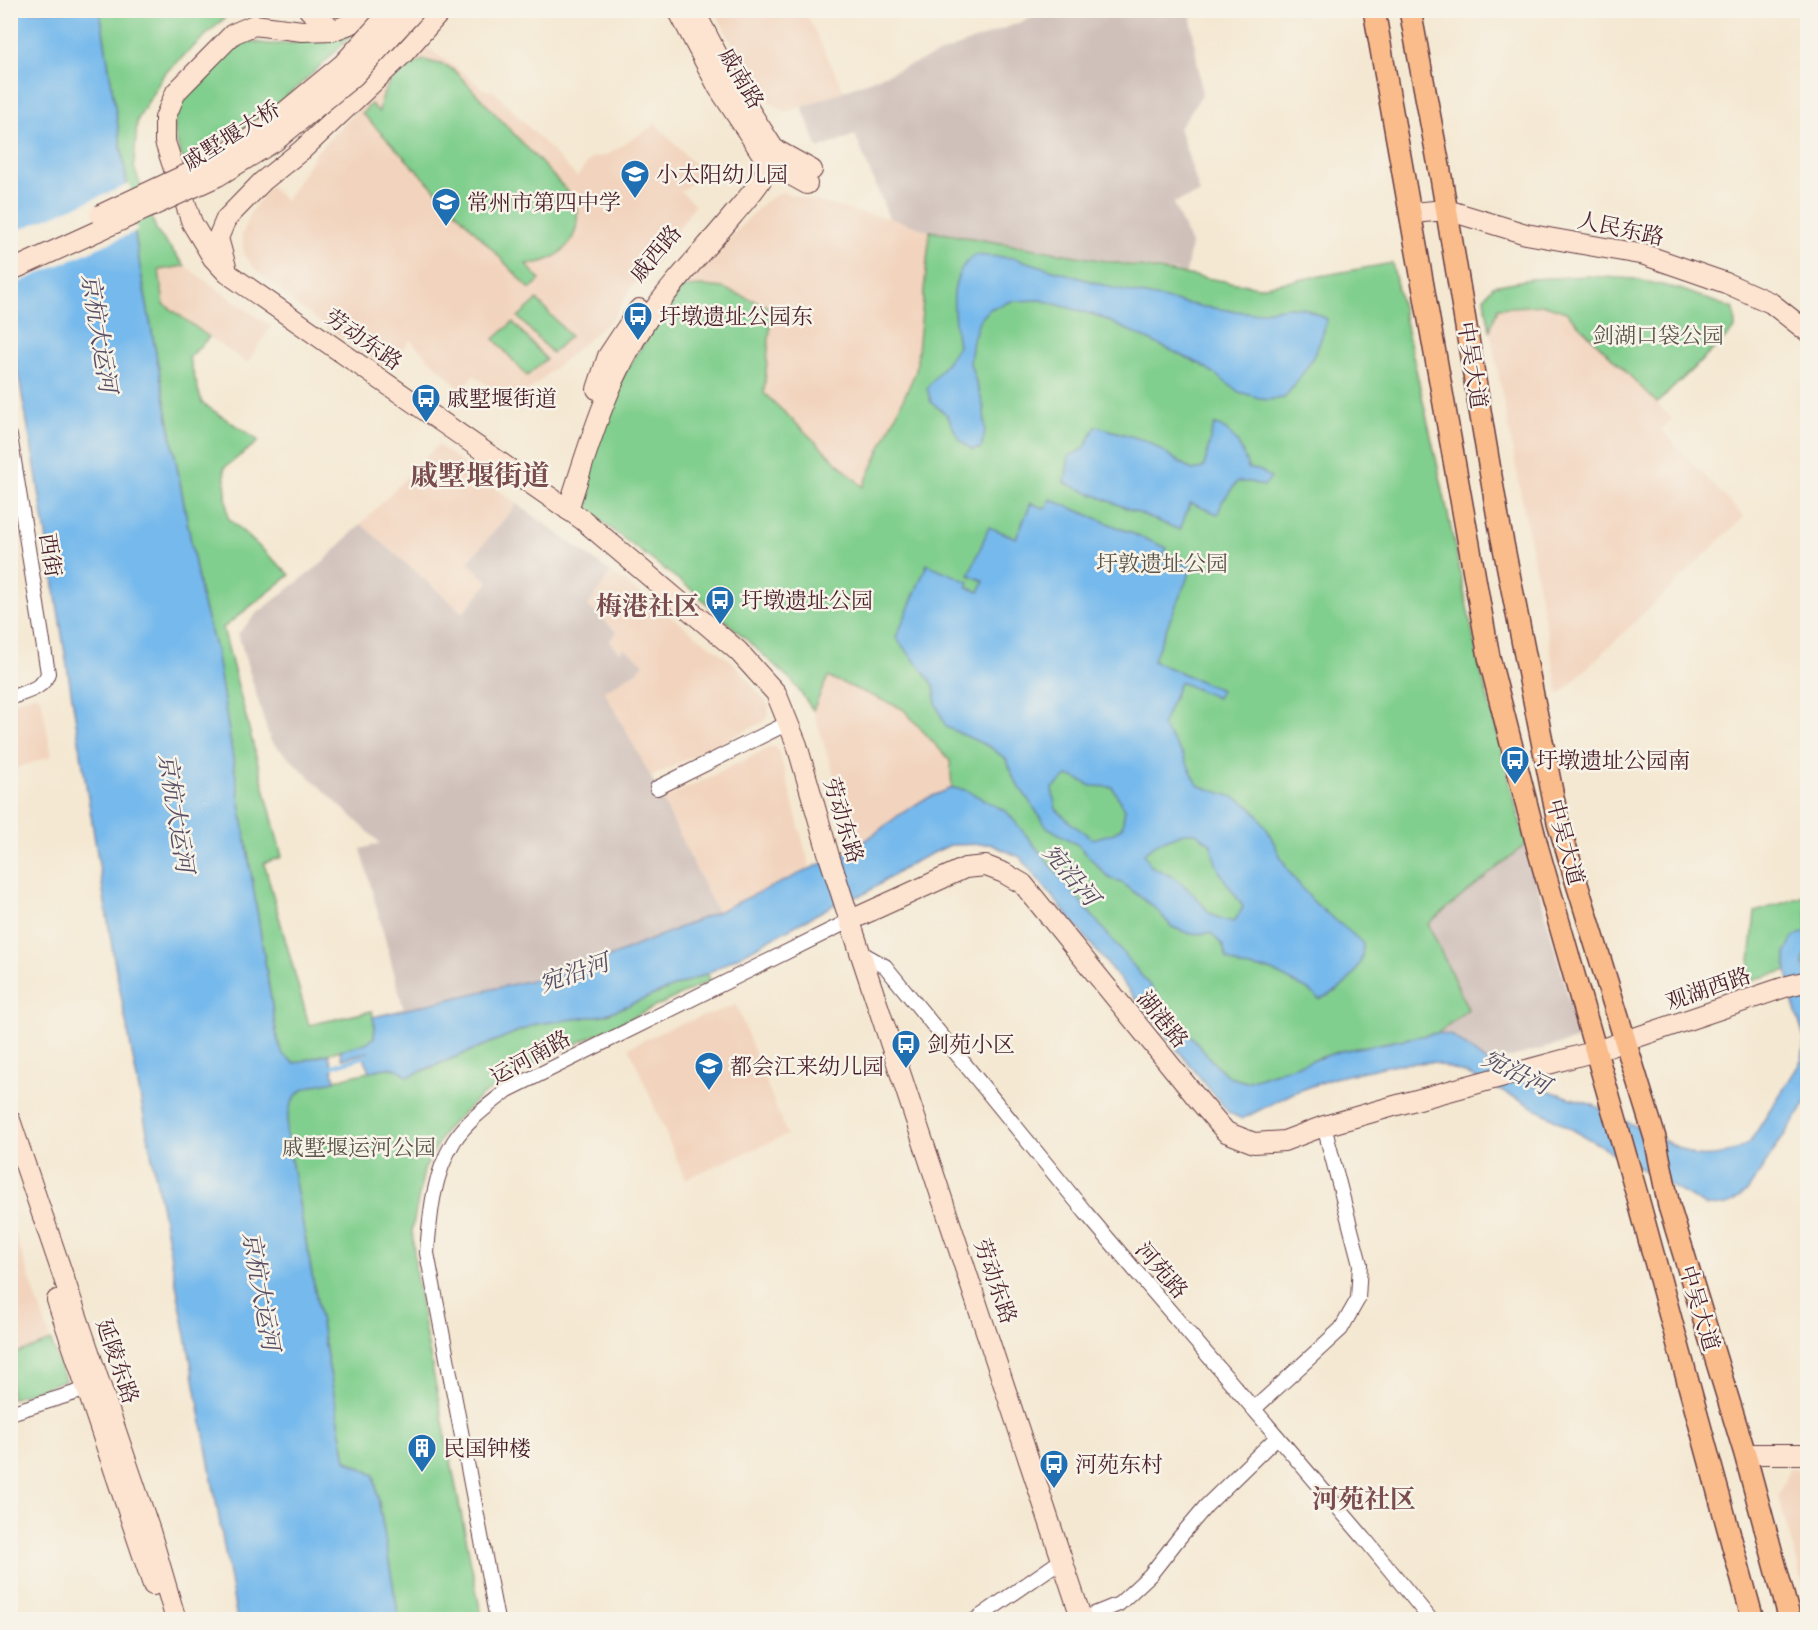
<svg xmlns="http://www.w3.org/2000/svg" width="1818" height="1630" font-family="'Libre Bodoni','Noto Serif SC',serif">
<rect width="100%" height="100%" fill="#f7f3e8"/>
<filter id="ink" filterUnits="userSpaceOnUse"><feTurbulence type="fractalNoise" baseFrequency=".0167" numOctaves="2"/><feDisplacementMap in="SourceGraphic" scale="12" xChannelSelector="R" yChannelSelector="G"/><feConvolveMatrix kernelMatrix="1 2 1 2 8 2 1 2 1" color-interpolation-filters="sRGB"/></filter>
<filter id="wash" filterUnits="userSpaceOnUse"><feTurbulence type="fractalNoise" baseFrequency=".008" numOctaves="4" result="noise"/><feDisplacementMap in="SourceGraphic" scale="24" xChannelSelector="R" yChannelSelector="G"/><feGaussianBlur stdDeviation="1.35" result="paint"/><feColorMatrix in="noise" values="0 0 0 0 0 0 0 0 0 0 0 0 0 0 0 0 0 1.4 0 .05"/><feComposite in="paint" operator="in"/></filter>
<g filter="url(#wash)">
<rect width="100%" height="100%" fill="#f4e8d2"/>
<!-- built -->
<g fill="#f2d4be">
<path d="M715,11H805L844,91L786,112L758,94Z"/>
<path d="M423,45L468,76L482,89L494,91L577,177L591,158L607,155L656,124L702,173L681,192L695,205L649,273L644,267L613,318L514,403L473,375L462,391L410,340L387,370L295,304L258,272L244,255L242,235L251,212L270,186L286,201L317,151Z"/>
<path d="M781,192L856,212L889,218L930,231L916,371L863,487L764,393L772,308L683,287L763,203Z"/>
<path d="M185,266L271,327L247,363L164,305L159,270Z"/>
<path d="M1545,305L1566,312L1672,419L1661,430L1744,517L1559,695L1490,330L1498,308Z"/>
<path d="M438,445L517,504L468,562L489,582L463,613L361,524Z"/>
<path d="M611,572L735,664L769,706L768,716L763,722L651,777L603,691L638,671L624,648L621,652L609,641L617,631L587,606Z"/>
<path d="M827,677L903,709L950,761L952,788L923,800L899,815L857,847L813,710Z"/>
<path d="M35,694L41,698L52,756L11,770L10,704Z"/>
<path d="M771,747H776L779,752L810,867L717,912L662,800Z"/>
<path d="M736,1005L787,1135L685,1179L629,1047L674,1026Z"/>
<path d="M10,1219L51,1341L11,1355H10Z"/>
<path d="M1790,1468L1807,1472V1597L1778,1495Z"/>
</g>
<!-- industrial -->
<g fill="#cfc0ba">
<path d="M1052,10L1190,11L1202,95L1179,128L1200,193L1173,203L1191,244L1186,273L930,231L889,218L855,135L818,149L802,107Z"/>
<path d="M517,504L611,572L588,606L617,632L609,641L620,652L624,648L644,663L638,671L604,691L651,777L717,912L583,968L404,1010L361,849L380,843L270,740L238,634L256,614L321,564L361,524L463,613L489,582L468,562Z"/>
<path d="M1526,844L1580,1039L1488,1063L1464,1044L1438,1033L1468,1009L1428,925Z"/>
</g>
<!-- green -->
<g fill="#81cf8e" stroke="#66775c" stroke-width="1.5">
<path d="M100,11H232L164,74L137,121L134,167L157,232L185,266L159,270L164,304L209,337L189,358L202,403L259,441L224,468L228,518L290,575L223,628L282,857L264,863L309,1025L372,1011L375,1027L374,1038L366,1043L295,1063L283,1055L277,1038L216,650L202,601L141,273Z"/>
<path d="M357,30C317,70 275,112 225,139C211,147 197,153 183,160C156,101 200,77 238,40C250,40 260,44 272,44C301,44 329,38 357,30Z"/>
<path d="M424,60L447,66L457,73L572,196C589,231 563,264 526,264L540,280L530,289L362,113L371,104L379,112C382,85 398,67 424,60Z"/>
<path d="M930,231L1259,287L1392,263L1441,481L1479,664L1526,844L1428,924L1468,1009L1438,1033L1341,1051L1246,1082L1229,1077L1211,1060L995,823L949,825L952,788L950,761L903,709L828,677L813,710L792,681L692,590L590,513L582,501L581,486L622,378L647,337L683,287L705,286L723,288L772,308L764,393L863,487L916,371Z"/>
<path d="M1588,276L1634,279L1680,289L1734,309L1735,329L1657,403L1566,312L1545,305L1498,308L1490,330L1484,298L1493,286L1531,279Z"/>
<path d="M537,300L570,336L552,353L518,317Z"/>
<path d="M513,322L546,359L527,376L494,339Z"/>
<path d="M1807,895V965L1748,981L1755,912Z"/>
<path d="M708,973L710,981L529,1066L482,1095L446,1129L424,1170L412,1230L416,1275L425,1331L482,1619H399L374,1475L346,1460L286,1133L288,1109L296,1093L309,1086L386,1068L400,1069L408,1077L536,1024L604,1015Z"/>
<path d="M51,1341L65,1380L11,1399V1355Z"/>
</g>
<!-- water -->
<g fill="#76b9ec" stroke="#606c8c" stroke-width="1.5" fill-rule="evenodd">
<path d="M10,11H100L141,273L202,601L216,650L277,1038L283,1055L295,1063L329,1054L335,1081C296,1088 290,1092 286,1133L346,1460L374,1475L399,1619H237L191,1362L114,959L34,460L11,335Z"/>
<path d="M975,255L1014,258L1116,289L1204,307L1252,313L1288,307L1304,308L1327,319C1319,353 1306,371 1284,398L1266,400L1239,392L1202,365L1098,316L1041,300L1012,301L990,309L979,321L973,340L970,363L984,408L985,432L981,448L972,450L959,439L947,415L931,402L927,388C937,374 949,361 958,346C954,317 945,274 975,255Z"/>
<path d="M1215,424C1235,432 1242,448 1248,468L1261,471L1271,478L1264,486L1250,482H1237L1222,502L1218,514L1190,503L1180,530L1065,483L1069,456L1084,449L1096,426L1147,441L1192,470L1203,468C1209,453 1208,439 1215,424Z"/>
<path d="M1050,499L1167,548L1164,555L1192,567L1153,661L1221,690L1217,698L1180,682L1162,726L1182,753L1198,785C1212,791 1229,794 1242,801C1266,816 1274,847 1288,870C1295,880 1303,889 1311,899C1327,916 1347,927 1363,944C1364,969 1343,992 1319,999L1308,990L1270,970L1242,967L1227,959L1223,946L1211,933L1190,934L1172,927L1156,909L1122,883L1109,878L1078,845L1047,827L1014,779L1007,760L990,747L946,727L936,704L934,685L896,638L927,564L969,582L967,587L979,592L984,581L969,575L989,527L1016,538L1031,503L1046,509ZM1067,776L1076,778L1091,786L1112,787L1125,809L1122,827L1114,833L1093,839L1072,824L1056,809L1052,789ZM1184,833H1196L1211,844C1216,875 1228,882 1243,907L1234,922C1202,916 1208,906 1188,889C1177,878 1165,873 1151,866L1144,853L1158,843Z"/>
<path d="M952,788L966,790L1007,812L1211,1060L1229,1077L1246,1082L1341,1051L1438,1033L1453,1036L1488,1063L1540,1088L1593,1105L1695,1156C1716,1158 1733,1154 1750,1142L1802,1060L1805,1040L1793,1003L1786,965V952L1793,937L1807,931V949L1803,961L1808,982L1807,1101L1748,1190C1732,1204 1728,1208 1706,1206L1528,1104L1467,1074L1433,1062L1396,1064L1334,1078L1293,1093L1242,1119L1229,1113L1020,857L990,844L950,845L914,862L864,894L837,903L708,973L604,1015L536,1024L407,1077C397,1063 384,1068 369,1072L364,1056L369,1055L368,1052L342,1059L340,1050L366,1043L374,1038L375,1027L373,1017L583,968L717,912L857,847L899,815L923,800Z"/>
</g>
<!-- pier -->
<path fill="#f4e8d2" d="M130,184L137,231L11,286V233Z"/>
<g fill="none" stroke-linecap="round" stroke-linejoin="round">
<!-- stream -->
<path stroke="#76b9ec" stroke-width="4" d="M327,1068L369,1055"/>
</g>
</g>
<g filter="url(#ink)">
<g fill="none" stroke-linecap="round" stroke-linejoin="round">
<!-- street casing -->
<g stroke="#643d44" stroke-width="16">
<g id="street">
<path d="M10,436L48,673C44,689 24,692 10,698"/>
<path d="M657,788L788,723"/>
<path d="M860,952L885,966L1086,1213L1364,1538L1431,1620"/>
<path d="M1254,1409L1341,1329L1358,1299L1360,1264L1324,1126"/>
<path d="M10,1413L94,1387"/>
<path d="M1082,1619L1119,1604L1150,1575L1179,1538L1206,1506L1277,1437"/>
<path d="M497,1620L427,1253C430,1214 433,1175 454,1141C467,1121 490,1104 508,1090L851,920"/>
<path d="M975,1620L1063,1559"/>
</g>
</g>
<!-- secondary casing -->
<g stroke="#643d44" stroke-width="22">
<g id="secondary">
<path d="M309,10L334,30"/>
<path d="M369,10L358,21L334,30L302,31L254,25L233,34L176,92L165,118V142L192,223L213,258L227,273L583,520L738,651L776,693L797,745L829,856L860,952L1082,1620"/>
<path d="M678,10L718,87L764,157L771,164L807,184"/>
<path d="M694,10L732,83L774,149L812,170"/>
<path d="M1411,213L1447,210L1526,234L1645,255L1726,283L1771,303L1808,332"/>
<path d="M226,267L218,238L226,219L263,181L302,150L404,53L442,10"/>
<path d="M597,389L608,356L639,309"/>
<path d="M568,510C589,444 608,378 647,320C672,282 705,250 734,214C751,194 769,175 774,149"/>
<path d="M851,920L965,868L986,866L1004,873L1023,884L1201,1103L1226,1132L1254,1143L1284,1141L1324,1126L1394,1106L1596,1051L1788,986L1808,981"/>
<path d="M10,1120L150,1531L176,1620"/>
<path d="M57,1300L153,1585"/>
<path d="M1745,1454H1808"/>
</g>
</g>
<!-- primary casing -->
<g stroke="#643d44" stroke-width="24">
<g id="primary">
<path d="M1374,10L1489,657L1538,849L1637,1195L1753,1620"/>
<path d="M1410,10L1441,177L1498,518L1558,822L1655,1138L1669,1206L1745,1454L1790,1620"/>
</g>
</g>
<!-- street -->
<use href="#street" stroke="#fff" stroke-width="14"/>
<!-- secondary -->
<use href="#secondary" stroke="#fde4d1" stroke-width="20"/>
<!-- primary -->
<use href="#primary" stroke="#fabc8b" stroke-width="21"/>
<!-- secondary-bridge casing -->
<g stroke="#643d44" stroke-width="22" stroke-linecap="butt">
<g id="secondary-bridge">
<path d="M100,215L215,161L263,130L343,64L392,10"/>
<path d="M10,271L218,176L275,141L354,76L415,10"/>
</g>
</g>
<!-- secondary-bridge -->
<use href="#secondary-bridge" stroke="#fde4d1" stroke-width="20"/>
</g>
</g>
<!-- icons -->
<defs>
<g id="school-pin" transform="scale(1.5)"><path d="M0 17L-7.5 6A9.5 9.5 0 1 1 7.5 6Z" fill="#1f6fb2" stroke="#f7f3e8"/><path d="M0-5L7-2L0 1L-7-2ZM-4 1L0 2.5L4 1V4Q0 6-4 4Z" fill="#fff"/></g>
<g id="bus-pin" transform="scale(1.5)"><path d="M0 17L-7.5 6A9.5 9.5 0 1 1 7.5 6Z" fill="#1f6fb2" stroke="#f7f3e8"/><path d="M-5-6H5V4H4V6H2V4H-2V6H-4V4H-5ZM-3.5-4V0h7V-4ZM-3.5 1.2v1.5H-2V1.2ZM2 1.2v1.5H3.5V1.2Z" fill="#fff"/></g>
<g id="building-pin" transform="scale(1.5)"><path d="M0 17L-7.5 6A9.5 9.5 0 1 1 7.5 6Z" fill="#1f6fb2" stroke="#f7f3e8"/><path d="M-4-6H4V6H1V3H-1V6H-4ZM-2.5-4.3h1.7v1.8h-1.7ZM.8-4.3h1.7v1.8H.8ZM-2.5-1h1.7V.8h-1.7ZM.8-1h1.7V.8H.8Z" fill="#fff"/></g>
</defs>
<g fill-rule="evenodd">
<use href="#school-pin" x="635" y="174"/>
<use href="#school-pin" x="446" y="202"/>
<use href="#bus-pin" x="638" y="316"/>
<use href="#bus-pin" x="426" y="398"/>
<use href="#bus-pin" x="720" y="600"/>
<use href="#bus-pin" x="1515" y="760"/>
<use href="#bus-pin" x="906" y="1044"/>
<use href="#school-pin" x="709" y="1066"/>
<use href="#building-pin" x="422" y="1448"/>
<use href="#bus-pin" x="1054" y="1464"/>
</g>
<g text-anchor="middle" stroke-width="5" stroke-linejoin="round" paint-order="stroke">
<!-- street labels -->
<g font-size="22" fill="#4a1f2b" stroke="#f7f3e8">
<text transform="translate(742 78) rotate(60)" y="8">戚南路</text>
<text transform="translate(231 135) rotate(-32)" y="8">戚墅堰大桥</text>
<text transform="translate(1621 228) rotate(12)" y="8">人民东路</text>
<text transform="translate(655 253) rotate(-50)" y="8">戚西路</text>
<text transform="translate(364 339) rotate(35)" y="8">劳动东路</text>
<text transform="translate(1473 365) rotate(81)" y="8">中吴大道</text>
<text transform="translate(51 555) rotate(81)" y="8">西街</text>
<text transform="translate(844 820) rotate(73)" y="8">劳动东路</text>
<text transform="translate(1566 842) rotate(75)" y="8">中吴大道</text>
<text transform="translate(1708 988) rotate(-19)" y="8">观湖西路</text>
<text transform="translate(1163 1019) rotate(51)" y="8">湖港路</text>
<text transform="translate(530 1057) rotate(-29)" y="8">运河南路</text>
<text transform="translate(1162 1270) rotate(49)" y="8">河苑路</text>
<text transform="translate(996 1281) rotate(71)" y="8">劳动东路</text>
<text transform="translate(1700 1308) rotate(73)" y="8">中吴大道</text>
<text transform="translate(118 1361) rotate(71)" y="8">延陵东路</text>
</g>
<!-- poi labels -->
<g font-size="22" fill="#4a1f2b" stroke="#f7f3e8" text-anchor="start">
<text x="656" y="182">小太阳幼儿园</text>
<text x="467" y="210">常州市第四中学</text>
<text x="659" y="324">圩墩遗址公园东</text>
<text x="447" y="406">戚墅堰街道</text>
<text x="741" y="608">圩墩遗址公园</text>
<text x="1536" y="768">圩墩遗址公园南</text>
<text x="927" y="1052">剑苑小区</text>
<text x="730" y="1074">都会江来幼儿园</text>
<text x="443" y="1456">民国钟楼</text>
<text x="1075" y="1472">河苑东村</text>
</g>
<!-- park labels -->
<g font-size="22" fill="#5a5449" stroke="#f7f3e8">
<text x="1658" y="343">剑湖口袋公园</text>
<text x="1162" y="571">圩敦遗址公园</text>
<text x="359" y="1155">戚墅堰运河公园</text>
</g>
<!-- water labels -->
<g font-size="24" font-style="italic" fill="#574d65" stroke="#f7f3e8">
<text transform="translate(99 333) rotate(81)" y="8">京杭大运河</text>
<text transform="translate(176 813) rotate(81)" y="8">京杭大运河</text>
<text transform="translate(1071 875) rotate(50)" y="8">宛沿河</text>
<text transform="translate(574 973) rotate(-19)" y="8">宛沿河</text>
<text transform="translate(1516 1072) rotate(26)" y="8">宛沿河</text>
<text transform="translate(261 1291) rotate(80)" y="8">京杭大运河</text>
</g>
<!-- quarter labels -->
<g font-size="26" font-weight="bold" fill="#7a4c4e" stroke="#f7f3e8">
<text x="648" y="615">梅港社区</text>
<text x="1364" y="1508">河苑社区</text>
</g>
<!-- district labels -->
<g font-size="28" font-weight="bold" fill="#7a4c4e" stroke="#f7f3e8">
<text x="480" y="485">戚墅堰街道</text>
</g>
</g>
<!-- margin -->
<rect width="1818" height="1630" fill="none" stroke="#f7f3e8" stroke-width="36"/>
</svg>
